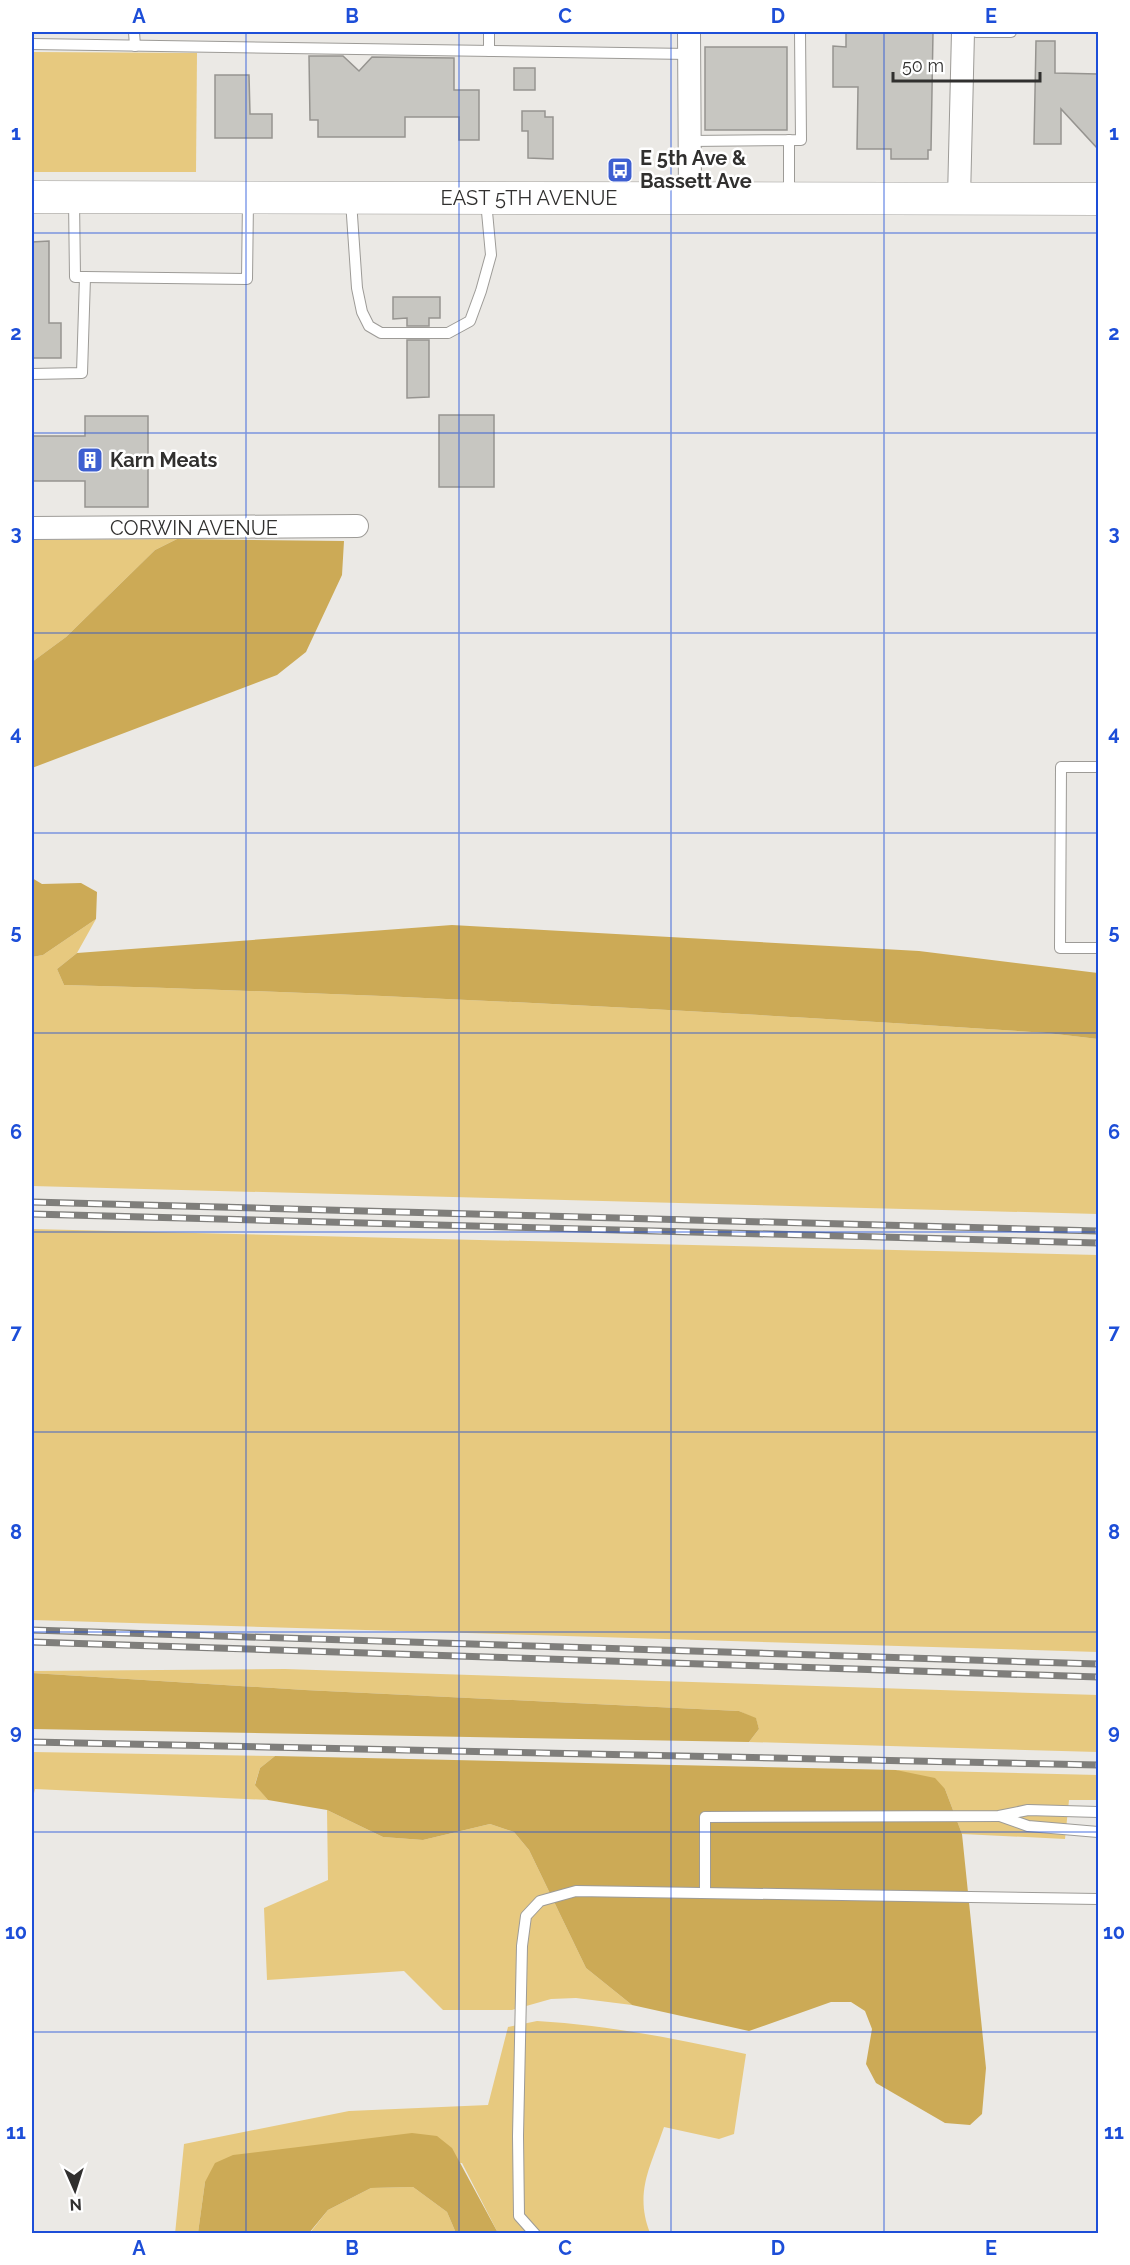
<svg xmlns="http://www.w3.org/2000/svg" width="1130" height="2265" font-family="Raleway,sans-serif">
<rect width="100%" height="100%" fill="#ebe9e5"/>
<!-- green -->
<g fill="#e7c97f">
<path d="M32,52L197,53L196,172H32Z"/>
<path d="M177,539L155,550L66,637L32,662V540Z"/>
<path d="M96,919L77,953L57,969L64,985C392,994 720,1011 1047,1033L1098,1039V1214L32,1186V957L43,955Z"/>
<path d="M32,1229L1098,1255V1652L32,1620Z"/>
<path d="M285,1669L1098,1695V1752L749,1742L759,1729L756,1719L739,1711L305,1690L32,1673V1671Z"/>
<path d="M32,1752L275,1756L260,1768L255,1784L268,1800L35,1789L32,1802Z"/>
<path d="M896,1770L1098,1775V1800H1069L1065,1839L962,1834L945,1789Z"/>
<path d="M327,1810L383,1837L423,1840L490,1824L514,1832L529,1850L586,1968L632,2005L576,1998L551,1999L512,2010H443L404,1971L267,1980L264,1908L328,1880Z"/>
<path d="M537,2021C608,2025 676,2039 746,2054L734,2134L719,2139L664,2127C651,2166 634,2192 650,2233H498L462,2163L205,2182L198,2233L175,2234L184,2144L349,2111L488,2105L508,2027Z"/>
<path d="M413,2187L447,2212L456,2233L309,2234L328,2210L371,2188Z"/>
</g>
<!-- forest -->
<g fill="#ccaa56">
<path d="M177,539L344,541L342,575L306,652L277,675L32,768V662L66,637L155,550Z"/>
<path d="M32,878L42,884L81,883L97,892L96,919L43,955L32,957Z"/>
<path d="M452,925L919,951L1098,973V1039L1047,1033C720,1011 392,994 64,985L57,969L77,953Z"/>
<path d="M32,1673L305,1690L739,1711L756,1718L759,1729L749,1742L32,1729Z"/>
<path d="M275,1756L896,1770L935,1778L945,1789L962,1834L986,2068L982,2114L970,2125L945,2123L876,2083L866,2064L872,2029L865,2011L851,2002H831L749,2031L632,2005L586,1968L529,1850L514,1832L490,1824L423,1840L383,1837L327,1810L268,1800L255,1785L260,1768Z"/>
<path d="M412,2133L437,2136L452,2148L498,2233H456L447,2212L413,2187L371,2188L328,2210L309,2233H198L205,2182L215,2163L233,2155Z"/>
</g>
<!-- building -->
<g fill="#c7c6c1" stroke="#969490" stroke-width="1.5">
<path d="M846,32H933L931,150H928V159H891V149H857L858,87H833V46L846,47Z"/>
<path d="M1036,41H1055V73L1098,74V149L1061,109V144H1034Z"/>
<rect x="705" y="47" width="82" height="83"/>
<path d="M309,56H343L359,71L372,57L454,58V90H479V140H459V117H405V137H318V120H310Z"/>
<rect x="514" y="68" width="21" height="22"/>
<path d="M215,75H249L250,114H272V138H215Z"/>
<path d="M522,111H545V117H553V159L528,158V131H522Z"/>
<path d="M49,241V323H61V358H32V242Z"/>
<path d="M393,297H440V318H429V326H407V318L393,319Z"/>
<path d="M407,340H429V397L407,398Z"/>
<rect x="439" y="415" width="55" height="72"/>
<path d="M85,416H148V507H85V481H32V436H85Z"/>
</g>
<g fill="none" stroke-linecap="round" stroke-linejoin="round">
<!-- lane casing -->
<g stroke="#9d9b97" stroke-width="12">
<g id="lane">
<path d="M134,32L135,46"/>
<path d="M489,32V51"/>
<path d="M976,32H1011"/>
<path d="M32,44L689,54"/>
<path d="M789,140V195"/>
<path d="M690,141L801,140L800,32"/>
<path d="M74,200L75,277H85L247,279L248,201"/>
<path d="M351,201L357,288L362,312L369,326L381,333H448L470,321L481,291L491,255L486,201"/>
<path d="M32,374L82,373L85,277"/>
<path d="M1098,767H1061L1060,948H1098"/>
<path d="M1000,1816L1028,1826L1098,1832"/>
<path d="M705,1893V1817L999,1816L1028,1810L1098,1812"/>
<path d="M535,2234L519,2216L518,2136L522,1946L526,1916L540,1901L576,1891L1098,1899"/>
</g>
</g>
<!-- street casing -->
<g stroke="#9d9b97" stroke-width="24">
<g id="street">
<path d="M689,32L690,199"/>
<path d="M959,198L963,32"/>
<path d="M32,528L357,526"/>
</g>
</g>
<!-- secondary casing -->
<g stroke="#9d9b97" stroke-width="33">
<path id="secondary" d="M32,197L1098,199"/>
</g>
<!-- lane -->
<use href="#lane" stroke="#fff" stroke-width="10"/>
<!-- street -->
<use href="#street" stroke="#fff" stroke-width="22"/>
<!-- secondary -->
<use href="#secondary" stroke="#fff" stroke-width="32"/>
<!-- rail casing -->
<g stroke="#7f7e7b" stroke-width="7">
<g id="rail">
<path d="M32,1202L1098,1231"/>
<path d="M32,1214L1098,1243"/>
<path d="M32,1630L1098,1664"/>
<path d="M32,1642L1098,1677"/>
<path d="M32,1742L1098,1765"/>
</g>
</g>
<!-- rail -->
<use href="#rail" stroke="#fff" stroke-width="4.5" stroke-dasharray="14" stroke-linecap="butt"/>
</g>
<!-- grid -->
<path fill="none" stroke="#1d4ed8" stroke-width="1.5" stroke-opacity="0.55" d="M246,32V2234M459,32V2234M671,32V2234M884,32V2234M32,233H1098M32,433H1098M32,633H1098M32,833H1098M32,1033H1098M32,1232H1098M32,1432H1098M32,1632H1098M32,1832H1098M32,2032H1098"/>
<!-- icons -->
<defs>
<g id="bus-square" transform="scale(1.35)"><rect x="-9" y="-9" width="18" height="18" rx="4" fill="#3e5fd1" stroke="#fff"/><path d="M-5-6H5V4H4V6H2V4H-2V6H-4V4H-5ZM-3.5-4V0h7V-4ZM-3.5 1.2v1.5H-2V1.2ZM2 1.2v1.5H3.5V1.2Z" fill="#fff"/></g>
<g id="building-square" transform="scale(1.35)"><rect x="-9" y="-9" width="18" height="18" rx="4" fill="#3e5fd1" stroke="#fff"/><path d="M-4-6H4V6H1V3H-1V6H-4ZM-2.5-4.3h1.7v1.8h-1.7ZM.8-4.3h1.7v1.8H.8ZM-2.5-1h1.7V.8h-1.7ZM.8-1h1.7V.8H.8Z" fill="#fff"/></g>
</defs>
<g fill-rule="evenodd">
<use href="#bus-square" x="620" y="170"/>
<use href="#building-square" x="90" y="460"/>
</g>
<g text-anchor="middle" stroke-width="5" stroke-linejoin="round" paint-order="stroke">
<!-- poi labels -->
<g font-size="20" font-weight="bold" fill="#31302f" stroke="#fff" text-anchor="start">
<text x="640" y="165">E 5th Ave &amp;<tspan x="640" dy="23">Bassett Ave</tspan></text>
<text x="110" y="467">Karn Meats</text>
</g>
<!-- street labels -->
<g font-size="20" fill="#31302f" stroke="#fff">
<text x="529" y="205">EAST 5TH AVENUE</text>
<text x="194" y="535">CORWIN AVENUE</text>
</g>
</g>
<!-- border -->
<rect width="1130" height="2265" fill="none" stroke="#ffffff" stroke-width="66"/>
<!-- north arrow -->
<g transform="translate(75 2190) rotate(177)" stroke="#ffffff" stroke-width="4.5" paint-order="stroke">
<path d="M0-4.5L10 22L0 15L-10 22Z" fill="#31302f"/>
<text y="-9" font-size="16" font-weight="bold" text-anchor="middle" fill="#31302f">N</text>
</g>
<!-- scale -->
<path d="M893 72v9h147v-9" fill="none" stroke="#31302f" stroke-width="3"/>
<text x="902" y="72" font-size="18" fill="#31302f" stroke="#ffffff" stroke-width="4.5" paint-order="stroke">50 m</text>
<rect x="33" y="33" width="1064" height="2199" fill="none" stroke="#1d4ed8" stroke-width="2"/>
<g font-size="20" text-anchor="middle" font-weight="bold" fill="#1d4ed8">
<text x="139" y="23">A</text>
<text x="352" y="23">B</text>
<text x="565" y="23">C</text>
<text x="778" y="23">D</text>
<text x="991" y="23">E</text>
<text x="16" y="140">1</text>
<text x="1114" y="140">1</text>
<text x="16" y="340">2</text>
<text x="1114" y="340">2</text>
<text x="16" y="540">3</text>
<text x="1114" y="540">3</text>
<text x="16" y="740">4</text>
<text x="1114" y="740">4</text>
<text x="16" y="939">5</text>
<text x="1114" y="939">5</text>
<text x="16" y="1139">6</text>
<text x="1114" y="1139">6</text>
<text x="16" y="1339">7</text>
<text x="1114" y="1339">7</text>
<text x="16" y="1539">8</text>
<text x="1114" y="1539">8</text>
<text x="16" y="1739">9</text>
<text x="1114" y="1739">9</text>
<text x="16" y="1939">10</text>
<text x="1114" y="1939">10</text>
<text x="16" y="2139">11</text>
<text x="1114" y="2139">11</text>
<text x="139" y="2255">A</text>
<text x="352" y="2255">B</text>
<text x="565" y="2255">C</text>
<text x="778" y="2255">D</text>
<text x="991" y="2255">E</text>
</g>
</svg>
